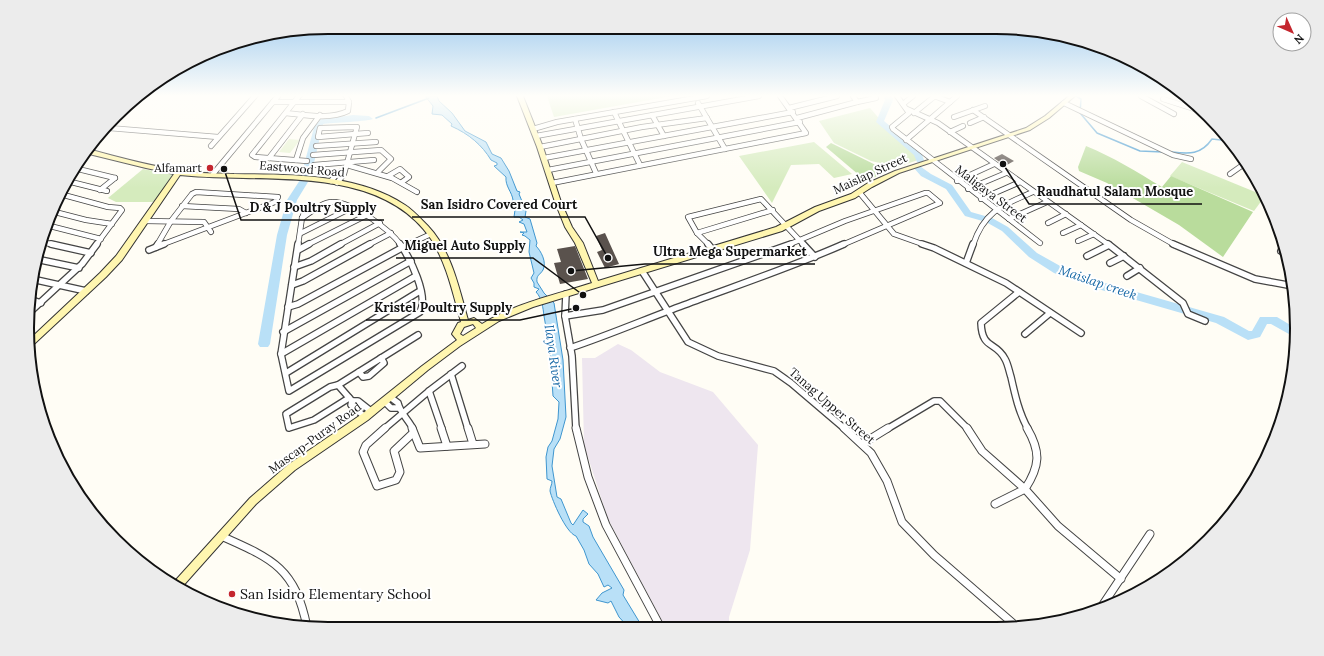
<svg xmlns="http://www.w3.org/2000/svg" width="1324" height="656" font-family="Lora,serif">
<rect width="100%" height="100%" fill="#fffdf5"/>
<!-- industrial -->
<path fill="#eee6ef" d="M618,344L631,350L660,372L713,392L758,445L750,550L729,617V628H666L608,519L584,445L582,358H595Z"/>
<!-- green -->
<g fill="#d5ebbd">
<path d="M547,96H672L554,117Z"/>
<path d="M870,108L890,131L913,150L918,160L889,170L880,163L871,161L834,143L819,121Z"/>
<path d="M814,142L852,174L834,178L819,164L791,165L772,203L739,156Z"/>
<path d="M1182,162L1265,196L1254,211L1170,176Z"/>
<path d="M143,169L175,175L153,202H116L108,198Z"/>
</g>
<!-- forest -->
<g fill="#b9dc9c">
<path d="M831,143L888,171L866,181L826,147Z"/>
<path d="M1086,146C1113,157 1137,172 1162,187L1171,176L1253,212L1223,257L1179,225L1107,183L1079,171L1078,167Z"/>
</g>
<!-- pitch -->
<path fill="#e6f2cf" d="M289,139L300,140L290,153L279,152Z"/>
<!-- water -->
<path fill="#b9e0f7" stroke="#3f96cf" d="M425,96H437L439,101L452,113L465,131L486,142L492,154L501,158L509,171L517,191L520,192L519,194L526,211L525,217L530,219L537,243L536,246C541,251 547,262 543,270C540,275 536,275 537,282L544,293L554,303L563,360L566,417L560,439L554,449L552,466L557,497L561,499L571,523L573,525L583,510L588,514L583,519V522L589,526L593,537L624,590L623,595L643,628H629L619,617L611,601L608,603L596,600L602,593L612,588L608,585L604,587L598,574L589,564L584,550L576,536C566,533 552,500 550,491C550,487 552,485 552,481L547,479L546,457L548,447L552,441L558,419L559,402L553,396L550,351L544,316C543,308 542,298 536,292L539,289L534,287V283L531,278L534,273L529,252L530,240L525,236L522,235L524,233L520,232H527L524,224L519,222L523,220L519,217H514L515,210L510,206L513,200C512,192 505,186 506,177L494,166L497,165V163L491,160C482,145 469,134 451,126L452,124L442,115L432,114L433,106Z"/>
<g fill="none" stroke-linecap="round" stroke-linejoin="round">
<!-- stream -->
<g stroke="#3f96cf" stroke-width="1.5">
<path d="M1076,96L1081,99L1080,113L1097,133L1140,151L1163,152"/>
<path d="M376,118L429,98"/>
<path d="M1172,152C1189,154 1201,155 1212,139L1230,141"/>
</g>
<!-- river -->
<g fill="#b9e0f7" fill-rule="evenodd">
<path d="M884,96H892L893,100L884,121L921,152L924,160L923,162H917L914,155L876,122L885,100Z"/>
<path d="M353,115L369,116L373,119C371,121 330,123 323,124L311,176L306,179L303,178L301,176L316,120Z"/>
<path d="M917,164L931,174L952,185L971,212L992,218L1008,227L1037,253L1062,267L1105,283L1224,317L1249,331H1252L1260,317H1277L1297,329L1296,338L1271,324H1267L1260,337L1248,340L1216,323L1098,289L1054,273L1029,257L1002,231L986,222L965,216L946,189L921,176L913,167Z"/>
<path d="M303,179L308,182L297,200L287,235L270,344L268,347H260L258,344L277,235L287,200L300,180Z"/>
</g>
</g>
<!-- building -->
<g fill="#5a524d">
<path d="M1002,154L1014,161L1005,166L994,158Z"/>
<path d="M605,233L619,264L605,268L597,252L602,250L596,236Z"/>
<path d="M575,246L588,279L560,284L554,263L561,262L557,249Z"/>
</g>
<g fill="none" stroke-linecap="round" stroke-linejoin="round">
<!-- street-far2 casing -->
<g stroke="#444" stroke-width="6">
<g id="street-far2">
<path d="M299,96L252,155L255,157L307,161"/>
<path d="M897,96L909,113L892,127L893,129L1040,243"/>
<path d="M934,96L950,102"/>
<path d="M1141,96L1174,114"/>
<path d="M1163,99L1207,113"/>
<path d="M273,102H349"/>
<path d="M857,102L876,98L874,96"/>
<path d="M698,103L725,149"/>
<path d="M1064,103L1173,155L1191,159"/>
<path d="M903,104L913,96"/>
<path d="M789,108L837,96"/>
<path d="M907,109L938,123L1109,245"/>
<path d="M973,110L1131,220L1175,245"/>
<path d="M614,112L640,165"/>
<path d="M286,113C305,115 330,120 348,111L349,102L346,96"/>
<path d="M914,113L935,96"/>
<path d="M652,115L664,136"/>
<path d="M954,117L985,106"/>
<path d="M797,118L857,102L853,96"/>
<path d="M575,119L581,139L596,173"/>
<path d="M970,123L984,117"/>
<path d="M357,127L355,134L318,137L320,128Z"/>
<path d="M109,128L218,137"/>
<path d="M533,129L557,122L707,96"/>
<path d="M950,132L963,126"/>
<path d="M355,134L368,133"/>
<path d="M536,136L759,96"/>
<path d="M906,140L957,96"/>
<path d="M211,146L255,96"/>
<path d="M316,146L376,142"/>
<path d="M540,147L642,127L707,118"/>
<path d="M313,155L381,150L391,159L378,172"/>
<path d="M269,158L303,114"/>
<path d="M544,158L793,112"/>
<path d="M296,160L303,138L320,115"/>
<path d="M314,165L374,160"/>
<path d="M347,165L392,178L417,192"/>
<path d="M74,168L115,178"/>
<path d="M548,170L800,122"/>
<path d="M213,174L278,96"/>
<path d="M1230,174L1247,162"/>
<path d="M388,176L400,169L409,177L402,182"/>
<path d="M67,181L107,191"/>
<path d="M331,181L338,173L344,170"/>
<path d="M957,181L994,164"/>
<path d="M337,183L344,174L355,134"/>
<path d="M552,183L806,133L780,96"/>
<path d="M968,189L1006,173"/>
<path d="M100,190L115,178"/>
<path d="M859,192L894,234L925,245"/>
<path d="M60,194L108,207L120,208L122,210L96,245"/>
<path d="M981,199L1020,182"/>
<path d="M182,206L239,209L246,213"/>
<path d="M51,211L86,220L112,224"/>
<path d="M302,218L305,211"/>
<path d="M302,218C310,213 322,202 332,202C352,201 389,229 401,245"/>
<path d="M1009,219L1047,202"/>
<path d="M145,221L204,222L211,232"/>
<path d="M1048,223L1066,214"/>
<path d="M46,225L101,239"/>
<path d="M301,233L351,208"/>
<path d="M697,233L773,210"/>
<path d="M1063,233L1081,225"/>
<path d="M1078,241L1094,234"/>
<path d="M41,242L56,245"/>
<path d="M157,245L171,221L192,194L196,192L278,197L275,202L161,245"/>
<path d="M298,245L302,218"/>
<path d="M307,245L367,215"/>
<path d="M339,245L380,223"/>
<path d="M368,245L391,233"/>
<path d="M407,245L431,234"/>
<path d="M709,245L697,233L688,217L761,199L804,245"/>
<path d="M788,245L845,221L925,193H928L940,203L842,245"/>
<path d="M973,245C984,211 1003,205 1033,192"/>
</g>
</g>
<!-- street-far1 casing -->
<g stroke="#444" stroke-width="8">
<g id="street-far1">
<path d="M51,244L91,253"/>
<path d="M298,244L281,354L289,391L420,312C429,296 410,258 400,244"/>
<path d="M708,244L712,249"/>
<path d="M803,244L815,257"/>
<path d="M922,244L934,248L1006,283L1081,333"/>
<path d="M1108,244L1183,303L1188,314L1205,321"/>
<path d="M1173,244L1255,279L1293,286"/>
<path d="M156,247L158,244"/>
<path d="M149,250L164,244"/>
<path d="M298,250L309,244"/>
<path d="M1281,251L1284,244"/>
<path d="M1087,256L1109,245"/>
<path d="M36,259L79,268"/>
<path d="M966,263L973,244"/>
<path d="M1110,263L1124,256"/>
<path d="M294,267L311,261L341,244"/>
<path d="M642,271L688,342L718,356L774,371L791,383L845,429"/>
<path d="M1127,276L1140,268"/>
<path d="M32,279L86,291"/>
<path d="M292,285L303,281L370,244"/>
<path d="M1019,292L981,323C982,350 996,341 1005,359C1008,364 1009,371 1011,377C1015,395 1019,413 1028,429"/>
<path d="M566,294L565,316L572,356L576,429"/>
<path d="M32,300L41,303"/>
<path d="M288,307L298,304L409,244"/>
<path d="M31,311L82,264L97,244"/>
<path d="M565,316L603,310L791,244"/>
<path d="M283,332L411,261"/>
<path d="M1025,334L1050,313"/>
<path d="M570,348C609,335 646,319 684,305C738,285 792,267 844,244"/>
<path d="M281,354L416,276"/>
<path d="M359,372L363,377L369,376L384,363L381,358"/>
<path d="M286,373L420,291"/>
<path d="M451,374L468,429"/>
<path d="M338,385L330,387L286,414L289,428L314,420L349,398"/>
<path d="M429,391L442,429"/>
<path d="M390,397L398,403C400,413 409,420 413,429"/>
<path d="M352,401H358L372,412"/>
<path d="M385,402L391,408H399"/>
<path d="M365,417L351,405L352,401L338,385L418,335"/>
<path d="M384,429L429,391L462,366"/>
<path d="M887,429L934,401H940L968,429"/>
</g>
</g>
<!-- street casing -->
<g stroke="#444" stroke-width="9">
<g id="street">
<path d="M385,428L366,445L363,452L377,486L396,480L400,472L394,451L413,433"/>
<path d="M412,428L420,448L485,444"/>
<path d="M441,428L447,446"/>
<path d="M468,428L473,444"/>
<path d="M576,428L588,477L606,525L661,628"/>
<path d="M844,428L871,453L887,481L902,522L934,555L1016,626"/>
<path d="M967,428L982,451L1025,489L995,504"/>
<path d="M1027,428C1041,452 1040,466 1025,489L1058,526L1121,579"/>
<path d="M862,444L888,428"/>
<path d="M221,536C273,559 295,568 307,627"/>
<path d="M1100,609L1150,534"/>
</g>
</g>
<!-- secondary casing -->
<g stroke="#333" stroke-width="2">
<path id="secondary" d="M517,96H523L543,147L561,202L572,227L583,243L598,281L776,227L815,207L851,194L868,183L895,171L1026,128L1045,116L1069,96H1075L1049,118L1030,130L899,173L872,187L855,198L819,211L782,231L533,307L499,321L460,346L428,370L368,420L295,470L256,504L182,587L174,582L250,498L289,464L362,414L422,366L457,340L452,334L458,323L461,322C453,294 447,264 431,239C379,162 260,184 180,175L122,260L106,277L33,345L30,346L31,338L100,273L116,256L174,174L146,168L85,153L88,149C120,158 151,166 183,171C199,174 217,173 234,174C291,175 356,173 405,205C413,210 421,219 428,226C451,250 459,288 468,320L474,318L482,324C515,303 555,295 592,283L575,243L565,227L555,202L537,147ZM473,324L476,328L463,336L460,334L464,327Z"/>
</g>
<!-- street-far2 -->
<use href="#street-far2" stroke="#fff" stroke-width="4.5"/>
<!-- street-far1 -->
<use href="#street-far1" stroke="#fff" stroke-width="5.5"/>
<!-- street -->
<use href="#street" stroke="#fff" stroke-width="7"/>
<!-- secondary -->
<use href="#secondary" fill="#fff6b0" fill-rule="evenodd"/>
</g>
<!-- sky -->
<linearGradient id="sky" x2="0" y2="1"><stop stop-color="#95c6ee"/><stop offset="0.51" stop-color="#fffefa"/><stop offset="1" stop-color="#fffefa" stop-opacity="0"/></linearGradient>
<rect width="1324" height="188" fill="url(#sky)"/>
<!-- markers -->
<g fill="#c4262e" stroke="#fff" stroke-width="1.5">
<circle cx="210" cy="168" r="4"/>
<circle cx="232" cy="594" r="4"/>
</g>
<g text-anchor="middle" stroke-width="4" stroke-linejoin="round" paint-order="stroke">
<!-- poi labels -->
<g font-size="12" fill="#111" stroke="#fff" text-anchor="end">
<text x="202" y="172">Alfamart</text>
</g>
<!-- street labels -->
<g font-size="12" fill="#111" stroke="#fff">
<text transform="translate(302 169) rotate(5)" y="4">Eastwood Road</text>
<text transform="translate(870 174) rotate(-25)" y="4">Maislap Street</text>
<text transform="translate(991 194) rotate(37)" y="4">Maligaya Street</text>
<text transform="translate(832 406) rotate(41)" y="4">Tanag Upper Street</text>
<text transform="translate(315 438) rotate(-36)" y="4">Mascap-Puray Road</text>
</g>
<!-- water labels -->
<g font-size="13" font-style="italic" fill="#1768a6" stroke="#fff">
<text transform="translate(1098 282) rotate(19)" y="5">Maislap creek</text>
<text transform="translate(554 356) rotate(82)" y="5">Ilaya River</text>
</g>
<!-- near-poi labels -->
<g font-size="14" fill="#111" stroke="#fff" text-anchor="start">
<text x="240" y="599">San Isidro Elementary School</text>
</g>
</g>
<!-- crop -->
<path d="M0 0H1324V656H0ZM328 34H996A294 294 0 0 1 1290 328V328A294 294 0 0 1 996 622H328A294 294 0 0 1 34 328V328A294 294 0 0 1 328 34Z" fill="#ececec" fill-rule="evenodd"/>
<path fill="none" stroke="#111" stroke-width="2" d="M328 34H996A294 294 0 0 1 1290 328V328A294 294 0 0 1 996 622H328A294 294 0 0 1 34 328V328A294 294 0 0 1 328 34Z"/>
<!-- callouts -->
<path fill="none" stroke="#111" stroke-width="1.5" d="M1003 164L1029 204H1202M608 258L585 217H412M224 169L241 220H384M583 295L533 258H396M571 271L645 264H815M576 308L520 320H366"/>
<g fill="#111" stroke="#fff" stroke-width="1.5">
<circle cx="1003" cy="164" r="4"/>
<circle cx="608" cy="258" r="4"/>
<circle cx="224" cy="169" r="4"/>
<circle cx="583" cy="295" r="4"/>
<circle cx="571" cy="271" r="4"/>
<circle cx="576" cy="308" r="4"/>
</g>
<g font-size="13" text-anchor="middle" font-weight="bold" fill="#111" stroke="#fff" stroke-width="4" stroke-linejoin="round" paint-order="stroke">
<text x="1115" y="196">Raudhatul Salam Mosque</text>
<text x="499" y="209">San Isidro Covered Court</text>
<text x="313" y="212">D &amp; J Poultry Supply</text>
<text x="465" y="250">Miguel Auto Supply</text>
<text x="730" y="256">Ultra Mega Supermarket</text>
<text x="443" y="312">Kristel Poultry Supply</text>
</g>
<!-- north arrow -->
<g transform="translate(1292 32) rotate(135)"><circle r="19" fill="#ffffff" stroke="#a0a0a0"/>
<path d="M0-3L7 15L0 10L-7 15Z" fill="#c4262e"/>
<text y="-6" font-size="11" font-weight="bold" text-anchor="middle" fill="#111111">N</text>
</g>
</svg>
